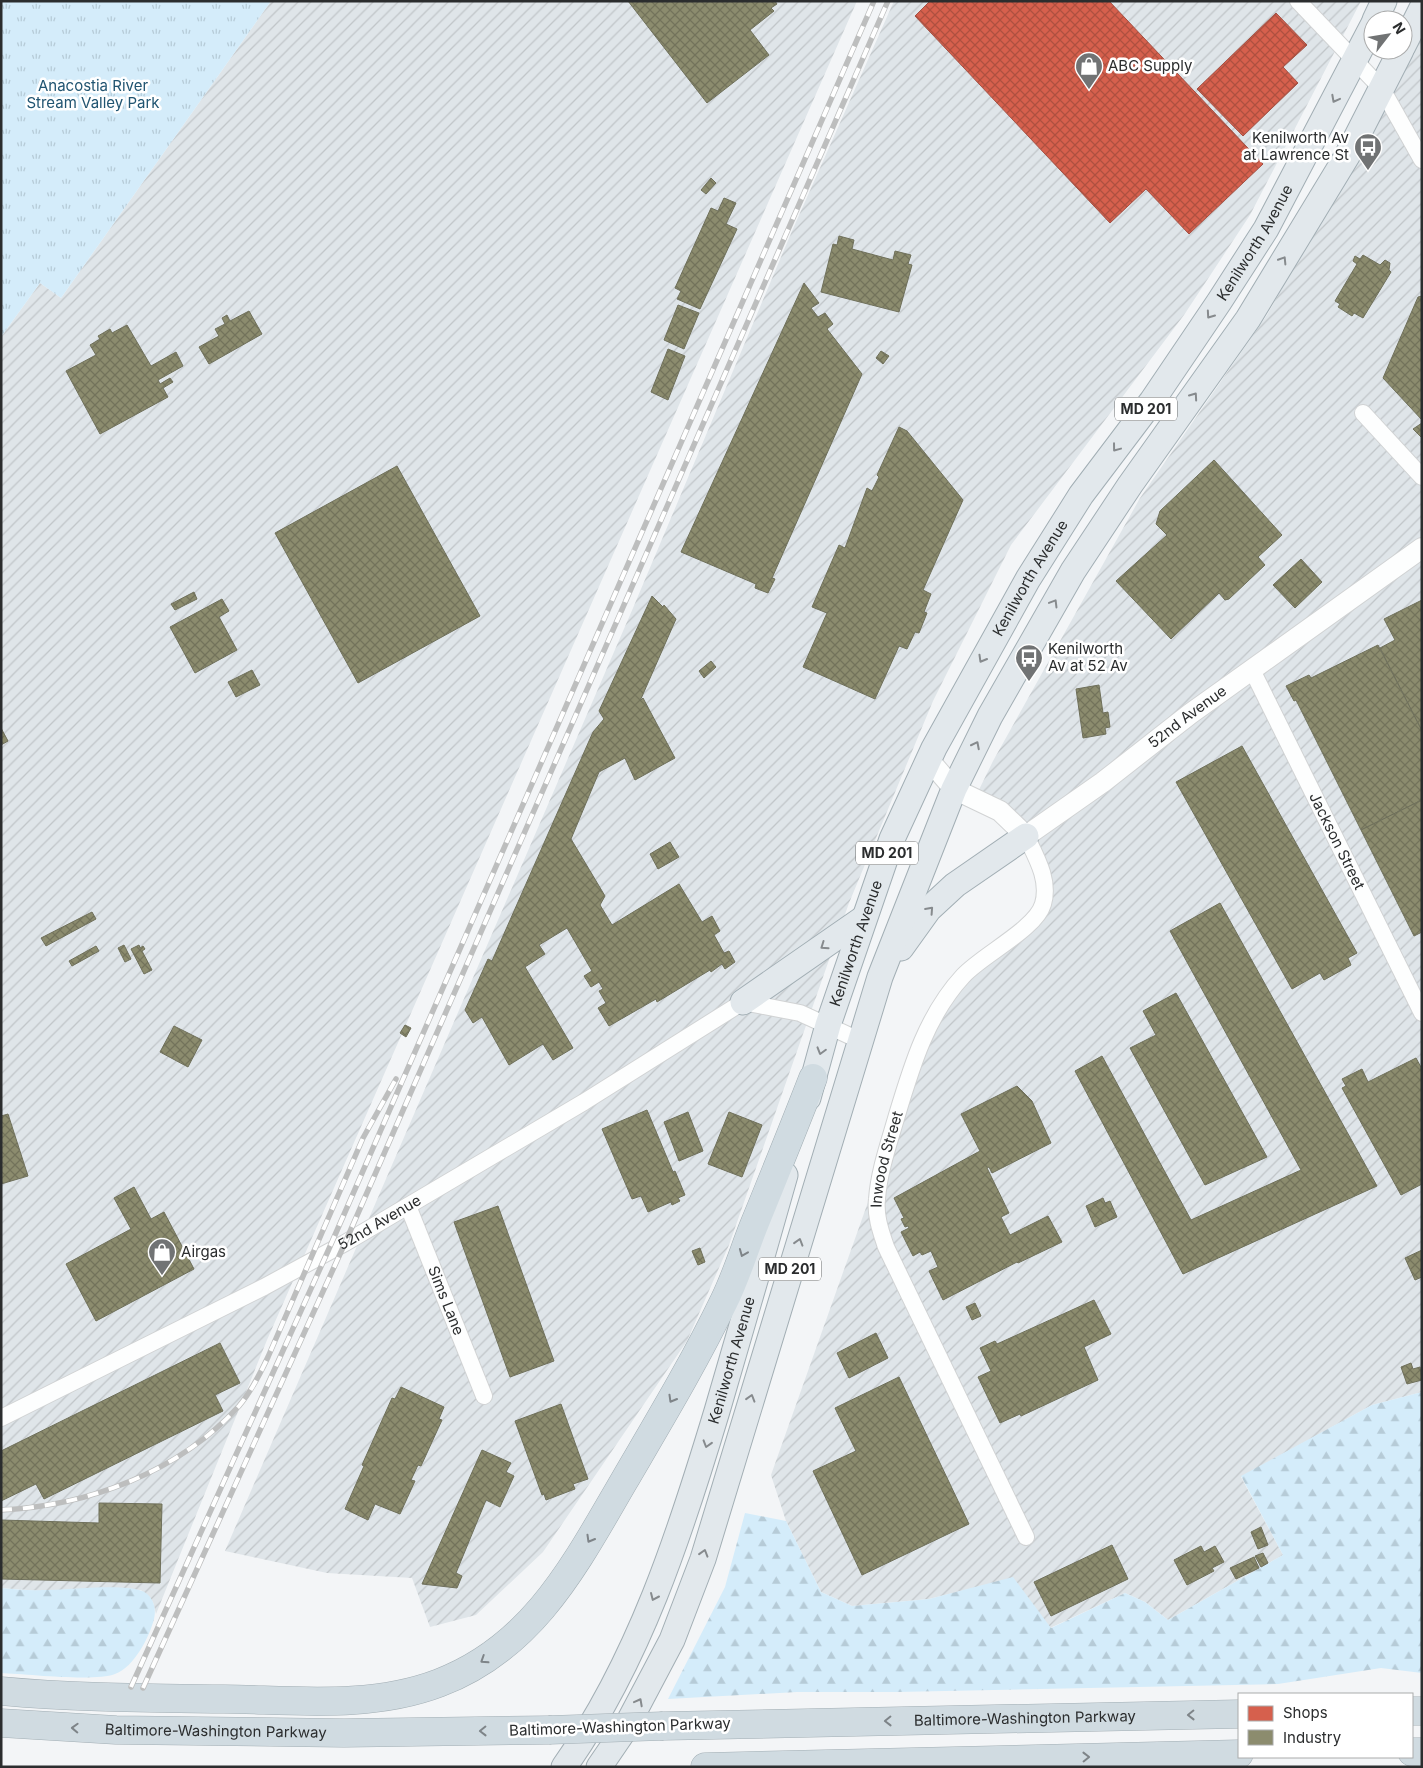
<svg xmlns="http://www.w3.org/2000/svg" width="1423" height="1768" font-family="Inter,sans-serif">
<defs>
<pattern id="industrial-furrows" width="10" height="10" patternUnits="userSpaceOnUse" patternTransform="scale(1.25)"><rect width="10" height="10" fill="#dfe5e9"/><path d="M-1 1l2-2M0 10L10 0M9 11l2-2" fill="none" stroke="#c0c5c8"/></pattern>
<pattern id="forest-firs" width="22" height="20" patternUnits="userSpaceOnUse" patternTransform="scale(1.25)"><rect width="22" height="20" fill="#d4ecfa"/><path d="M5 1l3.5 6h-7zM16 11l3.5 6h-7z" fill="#b6cbd7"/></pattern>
<pattern id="park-tufts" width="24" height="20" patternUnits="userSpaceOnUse" patternTransform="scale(1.25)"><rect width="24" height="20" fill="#d4ecfa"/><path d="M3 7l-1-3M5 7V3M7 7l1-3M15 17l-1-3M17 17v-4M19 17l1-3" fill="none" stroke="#b6cbd7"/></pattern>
<pattern id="shops-cross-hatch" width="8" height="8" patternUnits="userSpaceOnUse" patternTransform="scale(1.25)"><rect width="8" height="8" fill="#d6604d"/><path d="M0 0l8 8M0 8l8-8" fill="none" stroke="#ae5040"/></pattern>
<pattern id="industry-cross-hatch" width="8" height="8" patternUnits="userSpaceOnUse" patternTransform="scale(1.25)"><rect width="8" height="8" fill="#8c8c6e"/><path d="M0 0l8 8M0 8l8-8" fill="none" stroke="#73735b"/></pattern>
</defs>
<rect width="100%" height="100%" fill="#f3f5f7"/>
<!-- industrial -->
<g fill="url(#industrial-furrows)">
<path d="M271,1H857L267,1340L156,1614L153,1602L141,1590L102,1588L41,1591L1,1588V337L40,283L61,298Z"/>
<path d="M894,1H1361L1250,215L1184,315L1011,545L933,701L849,903L729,1245L687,1341L543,1552L476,1615L430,1627L412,1578L327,1573L225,1551L633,608L792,231Z"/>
<path d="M1422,38V1392L1372,1405L1241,1477L1283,1555L1168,1620L1145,1602L1125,1593L1050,1628L1013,1578L929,1599L852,1606L821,1592L786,1521L771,1475L937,1008L1026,928L1046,891L1026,836L975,798L993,761L1140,498L1267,315Z"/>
</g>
<!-- forest -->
<g fill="url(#forest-firs)">
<path d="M1422,1392V1673L1381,1668L1278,1684L897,1692H797L668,1699L725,1587L745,1513L786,1521L821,1592L852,1606L929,1599L1013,1577L1051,1628L1125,1593L1145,1602L1168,1620L1283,1555L1241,1476L1372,1405Z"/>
<path d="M1,1588C15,1589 29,1591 43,1590C67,1590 122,1583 142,1591C153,1595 157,1609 154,1619C149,1638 134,1667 115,1674C94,1682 27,1674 1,1673Z"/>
</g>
<!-- park -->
<path fill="url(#park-tufts)" d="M1,1H271L61,298L40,283L1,337Z"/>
<!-- shops -->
<g fill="url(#shops-cross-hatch)" stroke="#a35144">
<path d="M930,1H1109L1263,164L1189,234L1146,189L1110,223L915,16Z"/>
<path d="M1276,13L1307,45L1283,67L1298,83L1243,136L1197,89Z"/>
</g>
<!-- industry -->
<g fill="url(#industry-cross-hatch)" stroke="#6f705b">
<path d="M628,1H775L777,4L771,8L774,11L750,30L769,55L707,103Z"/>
<path d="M711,178L716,183L706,194L701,190Z"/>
<path d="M724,198L736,203L726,224L737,229L700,309L677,299L681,291L675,288L711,208L718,211Z"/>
<path d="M839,236L854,240L852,249L893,260L895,251L911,255L908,264L912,265L899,312L821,292L833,244L837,245Z"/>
<path d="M1363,255L1380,265L1385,260L1390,263L1389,270L1391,272L1363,318L1354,313L1352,316L1338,307L1340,304L1335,301L1357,264L1353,261L1355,256L1360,259Z"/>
<path d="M804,283L819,303L811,308L818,317L825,313L833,324L827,329L862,374L772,578L775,579L768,593L755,588L756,584L681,552Z"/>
<path d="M1422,296V420L1383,378L1418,297Z"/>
<path d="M678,305L699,313L684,349L664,340Z"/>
<path d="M249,311L262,334L209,364L199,347L219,336L215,329L225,324L222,318L227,315L230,321Z"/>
<path d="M127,325L151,366L176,352L183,366L158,380L160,384L170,378L173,382L163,388L168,397L100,434L66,371L96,355L90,345L100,339L98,336L110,329L112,333Z"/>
<path d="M668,349L685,356L668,400L651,392Z"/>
<path d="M881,351L889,356L883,364L876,358Z"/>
<path d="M1422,423V438L1413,429Z"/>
<path d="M899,427L907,431L963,500L923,590L931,594L924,612L927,613L919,633L915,632L907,649L899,646L875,699L803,667L827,613L812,607L839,545L845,548L867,488L872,491L879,477L877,475Z"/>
<path d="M1214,460L1282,535L1258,557L1265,565L1229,599L1225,600L1219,593L1171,639L1116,581L1167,535L1156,524L1160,511Z"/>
<path d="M397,466L480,616L358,683L275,533Z"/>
<path d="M1301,559L1322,582L1295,608L1273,585Z"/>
<path d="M194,592L197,599L175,610L171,604Z"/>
<path d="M652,596L663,607L664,605L676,619L640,701L643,698L675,758L635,780L625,758L599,772L571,839L605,896L600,905L612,925L679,884L702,922L712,916L720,931L714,935L724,953L729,951L735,962L725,969L722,964L711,972L710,970L657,1002L656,999L609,1026L598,1008L606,1003L599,991L603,989L599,982L591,987L584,976L592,971L567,928L539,945L545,954L525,967L573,1048L553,1060L543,1044L509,1065L482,1017L473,1023L465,1010L488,959L492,961L593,732L604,719L599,711Z"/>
<path d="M222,599L229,611L219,617L237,650L195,673L170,627Z"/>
<path d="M1422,600V731L1380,648L1395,640L1384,619Z"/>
<path d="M1378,645L1422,731V800L1361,830L1296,700L1294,701L1286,686L1309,675L1311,678Z"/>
<path d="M711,661L716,667L704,678L699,671Z"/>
<path d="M252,670L260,685L236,697L228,682Z"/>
<path d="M1099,685L1103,713L1108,712L1110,727L1105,728L1106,734L1083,738L1076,689Z"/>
<path d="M1,728L8,741L1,745Z"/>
<path d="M1242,746L1357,953L1348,958L1351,965L1324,980L1320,973L1292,989L1176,782Z"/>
<path d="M1422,800V932L1414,936L1361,830Z"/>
<path d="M670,842L679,857L658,869L650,854Z"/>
<path d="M1220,903L1377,1186L1183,1274L1075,1071L1102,1056L1191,1220L1301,1170L1170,931Z"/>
<path d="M92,912L96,919L46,946L41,938Z"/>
<path d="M124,945L131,959L125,962L118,948Z"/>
<path d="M139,945L140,948L143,946L145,949L142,951L152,970L144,974L131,949Z"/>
<path d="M96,946L99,951L72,966L69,961Z"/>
<path d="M1176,993L1267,1157L1205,1185L1130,1048L1156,1035L1143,1011Z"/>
<path d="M405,1025L411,1028L406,1037L400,1033Z"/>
<path d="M174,1026L202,1040L188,1067L160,1052Z"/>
<path d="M1416,1058L1422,1069V1184L1401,1195L1342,1088L1346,1086L1342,1079L1362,1069L1368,1082Z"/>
<path d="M1017,1086L1032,1101L1051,1143L992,1173L989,1167L987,1168L1009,1213L1001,1217L1010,1235L1048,1216L1062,1242L1018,1263L1017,1262L943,1300L929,1271L938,1267L931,1251L922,1255L920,1252L913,1256L901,1232L909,1228L908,1226L905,1227L901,1219L904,1218L894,1198L980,1151L961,1114Z"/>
<path d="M647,1110L673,1172L675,1171L685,1195L678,1198L680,1201L672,1205L671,1202L648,1212L641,1196L632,1199L602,1129Z"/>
<path d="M688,1112L703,1151L679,1161L664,1122Z"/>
<path d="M729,1112L762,1125L742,1177L708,1164Z"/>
<path d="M8,1114L28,1176L1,1184V1116Z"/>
<path d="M134,1187L151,1219L164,1212L194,1269L96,1321L66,1264L131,1229L114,1198Z"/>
<path d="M1103,1198L1105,1203L1110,1201L1117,1217L1095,1227L1086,1206Z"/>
<path d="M498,1206L554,1361L510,1377L454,1222Z"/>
<path d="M700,1248L705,1262L698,1265L692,1251Z"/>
<path d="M1422,1250V1277L1415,1280L1405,1258Z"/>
<path d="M1094,1300L1111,1334L1084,1347L1098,1380L1021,1416L1020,1414L1000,1423L978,1377L991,1371L980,1348L995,1341L997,1344Z"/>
<path d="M975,1303L981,1316L972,1320L966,1307Z"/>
<path d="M876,1333L888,1358L849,1378L837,1353Z"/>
<path d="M220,1343L240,1383L215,1395L223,1411L44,1499L36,1484L1,1501V1451Z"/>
<path d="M1411,1363L1413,1369L1420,1367L1422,1380L1407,1384L1401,1367Z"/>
<path d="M899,1377L969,1524L862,1575L813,1471L856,1451L835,1408Z"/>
<path d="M401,1387L444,1407L439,1419L442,1420L421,1466L418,1465L411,1480L415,1481L400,1514L375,1504L368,1520L345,1509L364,1466L362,1465L392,1398L395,1399Z"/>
<path d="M561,1404L588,1479L573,1484L575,1489L546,1500L544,1494L542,1495L515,1421Z"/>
<path d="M482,1450L511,1463L506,1472L514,1476L500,1507L486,1500L456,1573L462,1576L457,1588L422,1584Z"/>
<path d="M99,1503L162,1504L160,1583L1,1579V1520L99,1523Z"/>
<path d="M1261,1527L1268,1545L1258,1549L1251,1532Z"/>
<path d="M1112,1545L1128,1579L1051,1616L1034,1582Z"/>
<path d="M1201,1546L1204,1552L1215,1546L1224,1562L1212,1568L1214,1571L1187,1585L1174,1560Z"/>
<path d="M1263,1553L1268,1563L1261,1567L1255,1556Z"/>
<path d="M1254,1557L1259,1568L1236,1579L1230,1568Z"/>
</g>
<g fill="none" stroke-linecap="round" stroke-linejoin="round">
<!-- minor casing -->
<g stroke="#d1d3d4" stroke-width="18">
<g id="minor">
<path d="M1298,1L1382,89L1422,160"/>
<path d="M1363,413L1422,477"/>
<path id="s1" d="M1252,670L1422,1013"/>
<path id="s2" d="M408,1206L484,1396"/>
<path id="s3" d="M1,1418L264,1287L345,1243L584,1102L743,1002L800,1013L861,1041"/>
<path id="s4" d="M1026,1537L886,1247C881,1232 875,1216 877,1199C879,1171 889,1143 897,1115C912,1065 927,1015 963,976C982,955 1036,929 1043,904C1050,880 1036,857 1026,836"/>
</g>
</g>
<!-- tertiary casing -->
<g stroke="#d1d3d4" stroke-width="22">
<g id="tertiary">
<path id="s5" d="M929,760L954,789L1000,811L1026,836L1103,782L1190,714L1422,548"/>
</g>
</g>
<!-- primary casing -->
<g stroke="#a2aeb4" stroke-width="27">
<g id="primary">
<path d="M1375,20L1384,1"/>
<path d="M1403,46L1422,8"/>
<path d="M901,948L929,909L955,885L1026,836"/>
<path d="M743,1002L864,918"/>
<path id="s6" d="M808,1098L828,1025L892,839L934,748L1028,579L1081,495L1152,401L1219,302L1266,229L1373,25"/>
<path id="s7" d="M564,1767C639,1661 680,1534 717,1411C740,1332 763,1254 785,1175"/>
<path d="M599,1767L625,1729L672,1640L703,1559L880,977L954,789L990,716L1073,571L1130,485L1248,319L1347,156L1401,50"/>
</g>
</g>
<!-- motorway casing -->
<g stroke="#a2aeb4" stroke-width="29">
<g id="motorway">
<path d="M1,1691C75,1698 150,1698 224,1699C295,1700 371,1709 439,1683C534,1647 576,1563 624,1481C659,1421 694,1363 724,1301C736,1277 744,1250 754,1225C774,1176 794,1127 813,1078"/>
<path d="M1412,1711H1422"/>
<path id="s8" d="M1,1723L116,1730L344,1733L549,1730"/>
<path id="s9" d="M663,1726L1239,1714"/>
<path d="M1412,1752H1422"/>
<path d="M705,1767L1239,1754"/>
</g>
</g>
<!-- minor -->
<use href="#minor" stroke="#fdfefe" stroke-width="16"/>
<!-- tertiary -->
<use href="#tertiary" stroke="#fdfefe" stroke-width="20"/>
<!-- primary -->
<use href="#primary" stroke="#e2e8ec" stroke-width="25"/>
<!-- motorway -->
<use href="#motorway" stroke="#d0dbe1" stroke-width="28"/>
<!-- rail casing -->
<g stroke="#bdbebe" stroke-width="5.5">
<g id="rail">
<path d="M1,1510C88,1506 179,1472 239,1406C251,1392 260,1374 268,1357L363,1138L396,1079"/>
<path d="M131,1687L328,1251L874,1"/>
<path d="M143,1688L345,1243L888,1"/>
</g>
</g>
<!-- rail -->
<use href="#rail" stroke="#fff" stroke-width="4" stroke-dasharray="11" stroke-linecap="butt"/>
<!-- motorway-bridge casing -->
<g stroke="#a2aeb4" stroke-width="29" stroke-linecap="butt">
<path id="motorway-bridge" d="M549,1730L663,1726"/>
</g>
<!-- motorway-bridge -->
<use href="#motorway-bridge" stroke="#d0dbe1" stroke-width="28"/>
</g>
<!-- one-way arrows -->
<defs><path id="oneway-chevron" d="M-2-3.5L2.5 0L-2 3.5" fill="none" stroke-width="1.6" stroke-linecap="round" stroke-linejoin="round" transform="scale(1.25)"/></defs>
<g stroke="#868a8d">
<use href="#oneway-chevron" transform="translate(1335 99) rotate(118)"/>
<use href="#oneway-chevron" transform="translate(1283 260) rotate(-58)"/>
<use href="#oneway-chevron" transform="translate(1210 315) rotate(125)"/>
<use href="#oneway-chevron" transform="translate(1194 396) rotate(-55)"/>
<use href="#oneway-chevron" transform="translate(1116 448) rotate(127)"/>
<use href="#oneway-chevron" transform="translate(1054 603) rotate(-59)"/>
<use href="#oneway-chevron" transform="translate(982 659) rotate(120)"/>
<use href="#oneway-chevron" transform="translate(976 745) rotate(-63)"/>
<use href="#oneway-chevron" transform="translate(930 910) rotate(-48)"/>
<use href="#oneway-chevron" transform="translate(824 946) rotate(145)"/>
<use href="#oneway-chevron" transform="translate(821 1051) rotate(106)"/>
<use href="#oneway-chevron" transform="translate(799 1242) rotate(-73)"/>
<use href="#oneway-chevron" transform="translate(751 1398) rotate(-73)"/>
<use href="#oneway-chevron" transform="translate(707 1444) rotate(107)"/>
<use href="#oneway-chevron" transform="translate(704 1553) rotate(-73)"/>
<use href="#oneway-chevron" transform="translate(654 1597) rotate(114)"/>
<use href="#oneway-chevron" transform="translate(639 1702) rotate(-62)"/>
</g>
<g stroke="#7e8488">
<use href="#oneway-chevron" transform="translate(743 1253) rotate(112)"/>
<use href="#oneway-chevron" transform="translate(672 1399) rotate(120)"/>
<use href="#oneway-chevron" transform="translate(590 1539) rotate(120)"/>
<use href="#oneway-chevron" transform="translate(484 1660) rotate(147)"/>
<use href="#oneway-chevron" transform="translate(1191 1715) rotate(179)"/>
<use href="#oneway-chevron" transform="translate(888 1721) rotate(179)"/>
<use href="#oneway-chevron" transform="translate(75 1728) rotate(-178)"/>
<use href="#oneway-chevron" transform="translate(483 1731) rotate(179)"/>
<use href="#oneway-chevron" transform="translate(1086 1757) rotate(-1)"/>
</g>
<!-- icons -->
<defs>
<g id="shop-pin" transform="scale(1.4375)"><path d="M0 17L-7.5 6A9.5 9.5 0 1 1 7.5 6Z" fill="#717374" stroke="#fff"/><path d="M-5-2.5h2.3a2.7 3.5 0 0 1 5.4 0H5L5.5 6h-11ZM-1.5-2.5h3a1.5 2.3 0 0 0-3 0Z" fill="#fff"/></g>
<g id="bus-pin" transform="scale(1.4375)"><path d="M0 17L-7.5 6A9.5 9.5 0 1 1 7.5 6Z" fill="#717374" stroke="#fff"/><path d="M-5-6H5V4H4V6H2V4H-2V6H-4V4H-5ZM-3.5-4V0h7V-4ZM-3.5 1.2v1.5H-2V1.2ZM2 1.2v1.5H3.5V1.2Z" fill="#fff"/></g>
</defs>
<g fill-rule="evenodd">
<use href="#shop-pin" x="1089" y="66"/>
<use href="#bus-pin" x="1368" y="147"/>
<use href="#bus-pin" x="1029" y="658"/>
<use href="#shop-pin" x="162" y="1252"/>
</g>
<g text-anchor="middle" stroke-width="5" stroke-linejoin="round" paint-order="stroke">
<!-- shield labels -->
<g fill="#fff" stroke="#6b6c6d" stroke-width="1">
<rect x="1115" y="397.5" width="62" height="23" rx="4"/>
<rect x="856" y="841.5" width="62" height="23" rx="4"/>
<rect x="759" y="1257.5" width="62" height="23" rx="4"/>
</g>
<g font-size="14" font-weight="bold" fill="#2b2d2e">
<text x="1146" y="414">MD 201</text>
<text x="887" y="858">MD 201</text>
<text x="790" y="1274">MD 201</text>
</g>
<!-- poi labels -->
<g font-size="15" fill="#2b2d2e" stroke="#fff" text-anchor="start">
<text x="1108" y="71">ABC Supply</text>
<text x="1349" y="143" text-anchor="end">Kenilworth Av<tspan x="1349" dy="17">at Lawrence St</tspan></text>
<text x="1048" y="654">Kenilworth<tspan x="1048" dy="17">Av at 52 Av</tspan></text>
<text x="181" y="1257">Airgas</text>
</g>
<!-- park labels -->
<g font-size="15" fill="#205471" stroke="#fff">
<text x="93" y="91">Anacostia River<tspan x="93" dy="17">Stream Valley Park</tspan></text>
</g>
<!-- street labels -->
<g font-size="15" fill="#2b2d2e" stroke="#fff">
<text dy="5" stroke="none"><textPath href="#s6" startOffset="972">Kenilworth Avenue</textPath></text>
<text dy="5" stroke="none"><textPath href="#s6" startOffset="568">Kenilworth Avenue</textPath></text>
<text dy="5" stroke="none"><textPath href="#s5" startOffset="326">52nd Avenue</textPath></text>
<text dy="5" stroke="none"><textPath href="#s1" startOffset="191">Jackson Street</textPath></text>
<text dy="5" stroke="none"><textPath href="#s6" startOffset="162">Kenilworth Avenue</textPath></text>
<text dy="5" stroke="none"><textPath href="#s4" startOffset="412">Inwood Street</textPath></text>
<text dy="5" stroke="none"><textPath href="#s3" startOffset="426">52nd Avenue</textPath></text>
<text dy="5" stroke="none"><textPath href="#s2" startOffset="102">Sims Lane</textPath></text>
<text dy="5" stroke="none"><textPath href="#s7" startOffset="442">Kenilworth Avenue</textPath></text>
<text dy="5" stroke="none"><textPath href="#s9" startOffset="362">Baltimore-Washington Parkway</textPath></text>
<text transform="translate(620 1727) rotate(-2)" y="5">Baltimore-Washington Parkway</text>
<text dy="5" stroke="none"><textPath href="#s8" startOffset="215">Baltimore-Washington Parkway</textPath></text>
</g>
</g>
<!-- border -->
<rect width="1423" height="1768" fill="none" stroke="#2b2d2e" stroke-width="5"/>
<!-- legend -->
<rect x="1238" y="1693" width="175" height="65" fill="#ffffff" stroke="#aaabab"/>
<rect x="1248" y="1706" width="25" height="15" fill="#d6604d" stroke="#aaabab"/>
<text x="1283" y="1718" font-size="15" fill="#2b2d2e">Shops</text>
<rect x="1248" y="1730" width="25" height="15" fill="#8c8c6e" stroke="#aaabab"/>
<text x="1283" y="1743" font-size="15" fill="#2b2d2e">Industry</text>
<!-- north arrow -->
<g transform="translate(1388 35) rotate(59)"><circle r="24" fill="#ffffff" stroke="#aaabab"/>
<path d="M0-4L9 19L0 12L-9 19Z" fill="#717374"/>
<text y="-8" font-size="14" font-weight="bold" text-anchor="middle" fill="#2b2d2e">N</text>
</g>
</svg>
